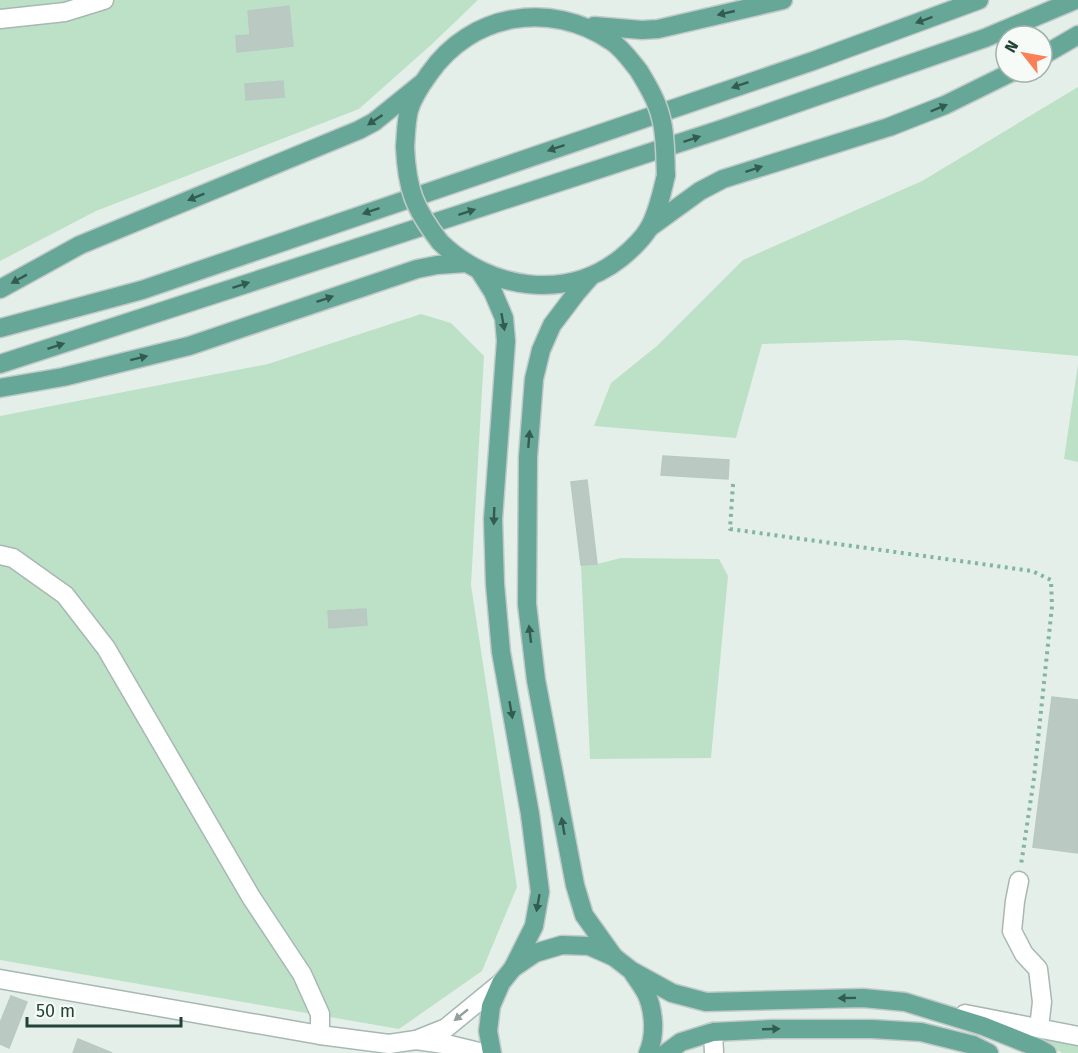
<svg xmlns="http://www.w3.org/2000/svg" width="1078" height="1053" font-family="'Fira Sans',sans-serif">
<rect width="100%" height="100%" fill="#e5efea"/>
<!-- green -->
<g fill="#bde1c7">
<path d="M0,0H478L431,45L359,109L96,211L0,261Z"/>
<path d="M1078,87V356L904,340L762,344L736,438L594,426L611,383L658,345L743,260L922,181Z"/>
<path d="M421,314L451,323L484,356L471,585L517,887L482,971L399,1029L0,960V416L268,364Z"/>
<path d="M1078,364V462L1064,459Z"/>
<path d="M621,558L719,559L728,576L711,758L590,759L581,565L597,564Z"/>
<path d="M1023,1031L1078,1042V1053H1062Z"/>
</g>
<!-- building -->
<g fill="#bacac3" stroke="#b7c9c2" stroke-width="1.5">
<path d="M289,6L293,46L237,52L236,36L250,35L248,11Z"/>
<path d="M283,81L284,97L246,100L245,84Z"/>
<path d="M663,456L729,460L728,479L661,475Z"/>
<path d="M587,480L597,564L581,565L571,482Z"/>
<path d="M366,609L367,625L329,628L328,611Z"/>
<path d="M1052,697L1078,700V853L1033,847Z"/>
<path d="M11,996L27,1002L9,1048L0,1044V1023Z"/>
<path d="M78,1039L112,1053H73Z"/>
</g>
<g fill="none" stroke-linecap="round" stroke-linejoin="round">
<!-- minor casing -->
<g stroke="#a7b8b2" stroke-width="21">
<g id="minor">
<path d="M0,19L65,12L104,0"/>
<path d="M0,555L13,558L65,595L106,648L251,897L302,974L320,1014V1035"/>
<path d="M1019,881L1015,901L1012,931L1024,954L1038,969L1042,1002L1039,1028"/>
<path d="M0,979L320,1035L389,1044L416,1040L446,1028L501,983"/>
<path d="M965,1014L1078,1036"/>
<path d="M713,1032L714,1053"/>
<path d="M416,1040L450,1045L483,1053"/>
</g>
</g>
<!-- major casing -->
<g stroke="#c1cac8" stroke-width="21">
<g id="major">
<path d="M594,26L642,30L658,29L783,0"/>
<path d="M1042,56L1078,35"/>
<path d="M405,147C406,134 406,122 409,110C413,97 421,85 429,74C471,13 550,0 611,41C622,48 631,61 639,71"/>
<path d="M649,228L700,191L723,179L889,127L945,105L1012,72"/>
<path d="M440,242C488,289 566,302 621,258C632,249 642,240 649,228C658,212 662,192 666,175"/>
<path d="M479,270L493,292L504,318L506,341L493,519L495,584L501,652L530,814L540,892L534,926L513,968"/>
<path d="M590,277L577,292L552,325L541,350L534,379L528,457L527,604L536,680L575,885L584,915L614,957"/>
<path d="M0,289L80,245L359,130L374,122L421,84"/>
<path d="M0,328L142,290L813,61L979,0"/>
<path d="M0,364L719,130L985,38L1075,0"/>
<path d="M0,388L63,377L189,346L417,269L437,265L466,263"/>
<path d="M633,973C637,979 642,986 646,993C654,1010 656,1035 648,1053"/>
<path d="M492,1053L488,1031L491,1006L501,983L513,968L535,953L562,945L589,946L614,957L632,971L672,993L706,1002L863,998L905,1002L983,1026L1038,1048L1047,1053"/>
<path d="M666,1053L681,1042L713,1032L772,1029H872L921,1032L973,1045L989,1053"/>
</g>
</g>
<!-- path -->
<path stroke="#83b5a5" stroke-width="4" stroke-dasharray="3 4.5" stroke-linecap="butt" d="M733,484L730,529L1032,571L1051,580L1052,606L1034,778L1021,865"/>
<!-- minor -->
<use href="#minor" stroke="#fff" stroke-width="18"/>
<!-- major -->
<use href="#major" stroke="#67a797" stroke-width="18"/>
<!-- major-bridge casing -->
<g stroke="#c1cac8" stroke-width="21" stroke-linecap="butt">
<g id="major-bridge">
<path d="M639,71C648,86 657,101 661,118C666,136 665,156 666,175"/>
<path d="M405,147C407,189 414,208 440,242"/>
</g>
</g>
<!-- major-bridge -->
<use href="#major-bridge" stroke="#67a797" stroke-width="18"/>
</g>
<!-- one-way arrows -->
<defs><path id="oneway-solid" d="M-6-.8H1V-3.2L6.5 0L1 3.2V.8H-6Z" transform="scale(1.5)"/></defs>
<g fill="#335c51">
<use href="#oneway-solid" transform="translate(726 13) rotate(167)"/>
<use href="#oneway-solid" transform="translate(924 20) rotate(160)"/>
<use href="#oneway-solid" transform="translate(740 85) rotate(161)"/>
<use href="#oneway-solid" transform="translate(939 108) rotate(-22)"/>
<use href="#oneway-solid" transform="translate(375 120) rotate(146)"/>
<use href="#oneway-solid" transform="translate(692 139) rotate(-18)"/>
<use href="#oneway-solid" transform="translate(556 148) rotate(161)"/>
<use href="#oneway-solid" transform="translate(754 169) rotate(-18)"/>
<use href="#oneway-solid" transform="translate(196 197) rotate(158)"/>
<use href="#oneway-solid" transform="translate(371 211) rotate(161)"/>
<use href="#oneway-solid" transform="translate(467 212) rotate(-18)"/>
<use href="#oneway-solid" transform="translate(19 279) rotate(151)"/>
<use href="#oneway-solid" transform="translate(241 285) rotate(-18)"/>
<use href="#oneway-solid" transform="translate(325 299) rotate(-19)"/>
<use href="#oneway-solid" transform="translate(503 322) rotate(80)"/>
<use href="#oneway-solid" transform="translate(56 346) rotate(-18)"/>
<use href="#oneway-solid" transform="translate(139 358) rotate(-14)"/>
<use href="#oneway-solid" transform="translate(529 439) rotate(-85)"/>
<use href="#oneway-solid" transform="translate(494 516) rotate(92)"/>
<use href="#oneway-solid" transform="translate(530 634) rotate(-97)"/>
<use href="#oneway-solid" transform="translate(511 710) rotate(80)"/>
<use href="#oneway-solid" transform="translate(563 826) rotate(-100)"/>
<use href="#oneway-solid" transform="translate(538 903) rotate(100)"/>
<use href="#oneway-solid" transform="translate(847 998) rotate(179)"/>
<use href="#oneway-solid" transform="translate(771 1029) rotate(-2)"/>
</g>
<use fill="#90a19c" href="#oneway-solid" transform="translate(461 1015) rotate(141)"/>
<!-- north arrow -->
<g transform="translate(1024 54) rotate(301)"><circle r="28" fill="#f6fbf8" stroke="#a1b1ac" stroke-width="1.5"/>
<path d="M0-4.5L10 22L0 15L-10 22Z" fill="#fb7f57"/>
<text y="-9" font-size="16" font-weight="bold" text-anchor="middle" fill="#22433a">N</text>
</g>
<!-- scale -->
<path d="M27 1017v9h154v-9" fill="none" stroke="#22433a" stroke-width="3"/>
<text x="36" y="1017" font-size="18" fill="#22433a" stroke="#f6fbf8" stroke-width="4.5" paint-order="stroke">50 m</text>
</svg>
